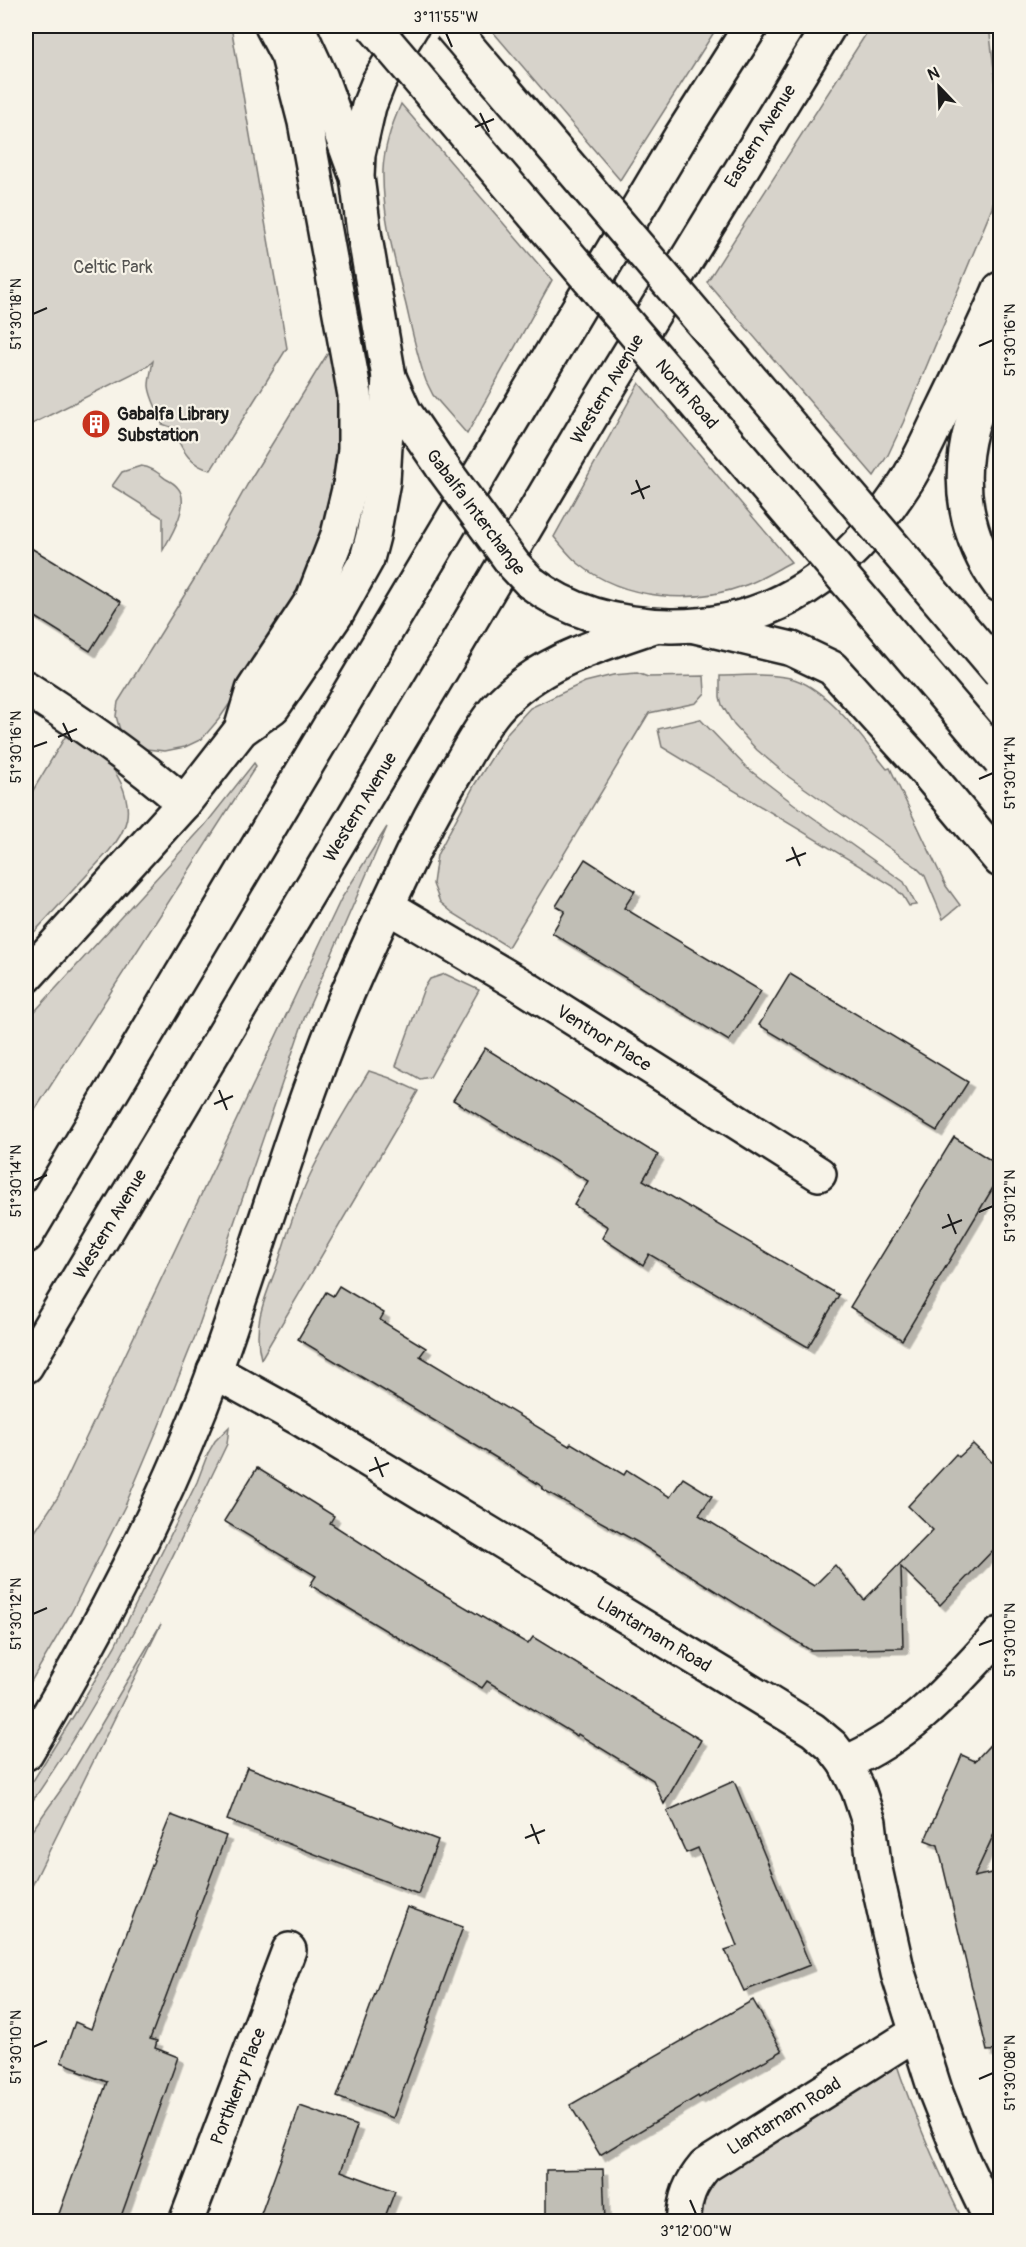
<svg xmlns="http://www.w3.org/2000/svg" width="1026" height="2247" font-family="Pangolin,sans-serif">
<defs>
<filter id="shadow"><feDropShadow dx="5.5" dy="5.5" stdDeviation="0" flood-color="#0004"/></filter>
</defs>
<rect width="100%" height="100%" fill="#f7f3e8"/>
<filter id="ink" filterUnits="userSpaceOnUse"><feTurbulence type="fractalNoise" baseFrequency=".0167" numOctaves="2"/><feDisplacementMap in="SourceGraphic" scale="12" xChannelSelector="R" yChannelSelector="G"/><feConvolveMatrix kernelMatrix="1 2 1 2 8 2 1 2 1" color-interpolation-filters="sRGB"/></filter>
<g filter="url(#ink)">
<!-- green -->
<g fill="#d7d3cb" stroke="#7a7874" stroke-width="1.5">
<path d="M26,26H231L287,348L211,470C188,466 181,446 171,427L162,424C159,411 150,399 149,386C149,378 152,368 153,361L148,366L26,427Z"/>
<path d="M488,26H718L620,180Z"/>
<path d="M871,26H989L1000,121L999,172L992,208L903,423L888,455L874,476L707,282Z"/>
<path d="M401,104L552,280L467,434L433,395L426,381C417,356 412,331 406,305C395,262 382,215 383,170C384,147 392,124 401,104Z"/>
<path d="M331,348L347,397L334,509L301,590L256,666L219,719L202,739L185,747L165,751L146,749L134,745L120,730L116,716L118,702L195,578L251,478Z"/>
<path d="M639,383L791,562C776,570 762,579 746,585C693,605 624,600 579,564C569,556 562,546 554,537Z"/>
<path d="M141,466C151,467 158,473 166,479C170,481 175,484 178,488C191,503 171,536 163,550V518L112,486L122,472Z"/>
<path d="M637,673L648,677L704,676L705,693L696,703L649,713L508,947L453,913L440,902L433,884L437,855L475,784L508,732L530,708L585,682L613,675Z"/>
<path d="M720,676C743,676 768,673 790,678C828,687 863,740 887,769L890,768L946,886L960,905L943,919L925,876L915,866L789,777L757,750L734,725L722,705L720,697Z"/>
<path d="M700,719L747,768L794,804L904,882L916,905L909,906L903,896L893,886L662,747L658,729Z"/>
<path d="M68,732C81,742 97,752 109,764C114,769 118,777 121,783C133,811 128,829 109,851L26,941V802Z"/>
<path d="M254,763L256,766L26,1124V1021L205,825Z"/>
<path d="M387,827L305,1016L196,1334L158,1428L125,1506L71,1613L26,1690V1545L58,1497L341,899Z"/>
<path d="M445,974L479,990L430,1077L420,1079L396,1066L424,988L430,979Z"/>
<path d="M369,1071L390,1078L418,1091L261,1359C252,1324 265,1298 277,1266C287,1235 296,1204 310,1175C327,1139 349,1105 369,1071Z"/>
<path d="M229,1427L227,1444C167,1569 107,1697 26,1810V1792L76,1712L115,1646L197,1482L208,1453L215,1441Z"/>
<path d="M161,1624L26,1898V1839L68,1780Z"/>
<path d="M895,2059C913,2115 937,2168 963,2221L702,2222L704,2197L723,2168Z"/>
</g>
<!-- building -->
<g fill="#c0beb5" stroke="#1c1c1c" stroke-width="1.5" filter="url(#shadow)">
<path d="M26,545L121,602L90,651L26,611Z"/>
<path d="M585,859L635,891L624,908L761,991L729,1041L552,933L565,911L556,906Z"/>
<path d="M790,974L968,1082L937,1131L759,1025Z"/>
<path d="M485,1048L658,1155L643,1180L839,1295L808,1347L649,1254L643,1265L602,1238L608,1227L574,1205L588,1181L453,1100Z"/>
<path d="M954,1137L1000,1166V1176L902,1340L850,1307Z"/>
<path d="M339,1286L384,1313L380,1320L426,1348L420,1356L569,1446L571,1443L624,1475L627,1470L670,1497L683,1478L712,1496L699,1515L814,1586L835,1565L864,1600L933,1530L908,1506L956,1454L959,1457L973,1444L1000,1470V1543L940,1605L901,1567L903,1648L810,1650L637,1542L542,1489L543,1487L505,1463L298,1339L326,1292L333,1296Z"/>
<path d="M257,1468L334,1516L330,1523L416,1578L528,1644L533,1637L701,1740L664,1804L653,1780L578,1734L577,1736L487,1681L482,1688L350,1609L310,1585L316,1576L224,1521Z"/>
<path d="M1000,1734V1821L974,1877L1000,1871V2050L987,2051L938,1845L925,1840L962,1755L975,1761Z"/>
<path d="M247,1767L438,1840L418,1894L227,1820Z"/>
<path d="M734,1781L810,1965L744,1991L725,1950L737,1946L698,1848L686,1853L667,1811Z"/>
<path d="M171,1815L226,1836L150,2039L157,2041L155,2048L178,2057L119,2222H56L107,2082L78,2071L79,2069L61,2062L75,2022L91,2029L154,1860L153,1859Z"/>
<path d="M407,1907L463,1927L393,2118L337,2097Z"/>
<path d="M753,2000L782,2051L699,2098L698,2096L600,2155L570,2105Z"/>
<path d="M300,2106L357,2126L341,2171L395,2191L383,2222H258Z"/>
<path d="M603,2169L605,2222H546V2170Z"/>
</g>
<g fill="none" stroke-linecap="round" stroke-linejoin="round">
<!-- minor casing -->
<g stroke="#1c1c1c" stroke-width="38">
<g id="minor">
<path d="M26,688C81,723 135,760 184,803"/>
<path d="M387,906L521,985L819,1174"/>
<path d="M214,1371L299,1418L738,1684L813,1730L832,1746L845,1763L858,1789L869,1822L874,1864L898,1973L936,2093L963,2161L992,2222"/>
<path d="M845,1763C911,1735 952,1686 1000,1634"/>
<path d="M186,2222L289,1950"/>
<path d="M683,2222C685,2197 689,2185 705,2166L916,2033"/>
</g>
</g>
<!-- major casing -->
<g stroke="#1c1c1c" stroke-width="38">
<g id="major">
<path d="M979,338C981,351 987,367 986,379C986,393 975,414 971,428C956,483 966,539 1000,585"/>
<path d="M695,626L792,649L832,668L923,768L1000,860"/>
</g>
</g>
<!-- highway casing -->
<g stroke="#1c1c1c" stroke-width="38">
<g id="highway">
<path d="M297,26L321,78L355,172"/>
<path d="M412,26L379,81L369,106L358,154L357,177L364,232L389,377L404,411L443,468"/>
<path d="M530,582C571,614 619,625 670,626C776,627 849,570 904,485C920,461 931,434 944,408C963,368 983,329 1000,289"/>
<path d="M241,730L253,690L313,599L338,535L350,485L355,450V395L305,122L288,56L272,26"/>
<path d="M26,977L184,803L241,730L273,707L337,613L367,559L373,536L383,481L389,377"/>
<path d="M26,1236L681,136L751,26"/>
<path d="M26,1366L458,642L593,413L829,26"/>
<path d="M26,1753C99,1631 166,1503 215,1370C258,1251 292,1128 340,1011C359,965 380,921 401,877C419,838 438,801 460,765C471,745 482,726 496,709C536,663 598,645 654,626"/>
</g>
</g>
<!-- minor -->
<use href="#minor" stroke="#f7f3e8" stroke-width="33"/>
<!-- major -->
<use href="#major" stroke="#f7f3e8" stroke-width="33"/>
<!-- highway -->
<use href="#highway" stroke="#f7f3e8" stroke-width="33"/>
<!-- major-bridge casing -->
<g stroke="#1c1c1c" stroke-width="38" stroke-linecap="butt">
<g id="major-bridge">
<path d="M373,26L1000,761"/>
<path d="M450,26L1000,672"/>
</g>
</g>
<!-- highway-bridge casing -->
<g stroke="#1c1c1c" stroke-width="38" stroke-linecap="butt">
<path id="highway-bridge" d="M443,468L514,565L530,582"/>
</g>
<!-- major-bridge -->
<use href="#major-bridge" stroke="#f7f3e8" stroke-width="33"/>
<!-- highway-bridge -->
<use href="#highway-bridge" stroke="#f7f3e8" stroke-width="33"/>
</g>
</g>
<!-- ticks -->
<path fill="none" stroke="#1c1c1c" stroke-width="2" d="M446,33L452,47M480,113L489,132M475,127L494,119M33,314L47,308M979,346L993,340M636,480L644,499M631,494L650,486M63,723L72,742M58,737L77,729M33,747L47,742M979,779L993,773M792,847L800,866M786,861L806,853M219,1090L227,1110M214,1104L233,1096M33,1181L47,1175M979,1212L993,1206M948,1214L956,1234M942,1228L962,1220M375,1457L383,1477M369,1471L389,1463M33,1614L47,1608M979,1645L993,1640M531,1824L539,1844M525,1838L545,1830M33,2047L47,2041M979,2079L993,2073M690,2200L696,2214"/>
<!-- icons -->
<defs>
<g id="building-disc" transform="scale(1.5)"><circle r="9.5" fill="#c8321e" stroke="#f7f3e8"/><path d="M-4-6H4V6H1V3H-1V6H-4ZM-2.5-4.3h1.7v1.8h-1.7ZM.8-4.3h1.7v1.8H.8ZM-2.5-1h1.7V.8h-1.7ZM.8-1h1.7V.8H.8Z" fill="#fff"/></g>
</defs>
<g fill-rule="evenodd">
<use href="#building-disc" x="96" y="424"/>
</g>
<g text-anchor="middle" stroke-width="4.5" stroke-linejoin="round" paint-order="stroke">
<!-- street labels -->
<g font-size="18" fill="#1c1c1c" stroke="#f7f3e8">
<text transform="translate(760 136) rotate(-58)" y="6">Eastern Avenue</text>
<text transform="translate(607 389) rotate(-59)" y="6">Western Avenue</text>
<text transform="translate(687 394) rotate(49)" y="6">North Road</text>
<text transform="translate(476 512) rotate(53)" y="6">Gabalfa Interchange</text>
<text transform="translate(360 807) rotate(-59)" y="6">Western Avenue</text>
<text transform="translate(604 1038) rotate(32)" y="6">Ventnor Place</text>
<text transform="translate(110 1224) rotate(-59)" y="6">Western Avenue</text>
<text transform="translate(654 1634) rotate(31)" y="6">Llantarnam Road</text>
<text transform="translate(238 2086) rotate(-69)" y="6">Porthkerry Place</text>
<text transform="translate(784 2116) rotate(-32)" y="6">Llantarnam Road</text>
</g>
<!-- park labels -->
<g font-size="18" fill="#545351" stroke="#f7f3e8">
<text x="113" y="273">Celtic Park</text>
</g>
<!-- poi labels -->
<g font-size="18" font-weight="bold" fill="#1c1c1c" stroke="#f7f3e8" text-anchor="start">
<text x="117" y="420">Gabalfa Library<tspan x="117" dy="21">Substation</tspan></text>
</g>
</g>
<!-- margin -->
<rect width="1026" height="2247" fill="none" stroke="#f7f3e8" stroke-width="66"/>
<!-- north arrow -->
<g transform="translate(939 87) rotate(337)" stroke="#f7f3e8" stroke-width="4.5" paint-order="stroke">
<path d="M0-4.5L10 22L0 15L-10 22Z" fill="#1c1c1c"/>
<text y="-9" font-size="16" font-weight="bold" text-anchor="middle" fill="#1c1c1c">N</text>
</g>
<rect x="33" y="33" width="960" height="2181" fill="none" stroke="#1c1c1c" stroke-width="2"/>
<g font-size="15" text-anchor="middle" fill="#1c1c1c">
<text x="446" y="22">3°11'55"W</text>
<text transform="translate(16 314) rotate(-90)" y="5">51°30'18"N</text>
<text transform="translate(1010 340) rotate(-90)" y="5">51°30'16"N</text>
<text transform="translate(16 747) rotate(-90)" y="5">51°30'16"N</text>
<text transform="translate(1010 773) rotate(-90)" y="5">51°30'14"N</text>
<text transform="translate(16 1181) rotate(-90)" y="5">51°30'14"N</text>
<text transform="translate(1010 1206) rotate(-90)" y="5">51°30'12"N</text>
<text transform="translate(16 1614) rotate(-90)" y="5">51°30'12"N</text>
<text transform="translate(1010 1640) rotate(-90)" y="5">51°30'10"N</text>
<text transform="translate(16 2047) rotate(-90)" y="5">51°30'10"N</text>
<text transform="translate(1010 2073) rotate(-90)" y="5">51°30'08"N</text>
<text x="696" y="2236">3°12'00"W</text>
</g>
</svg>
